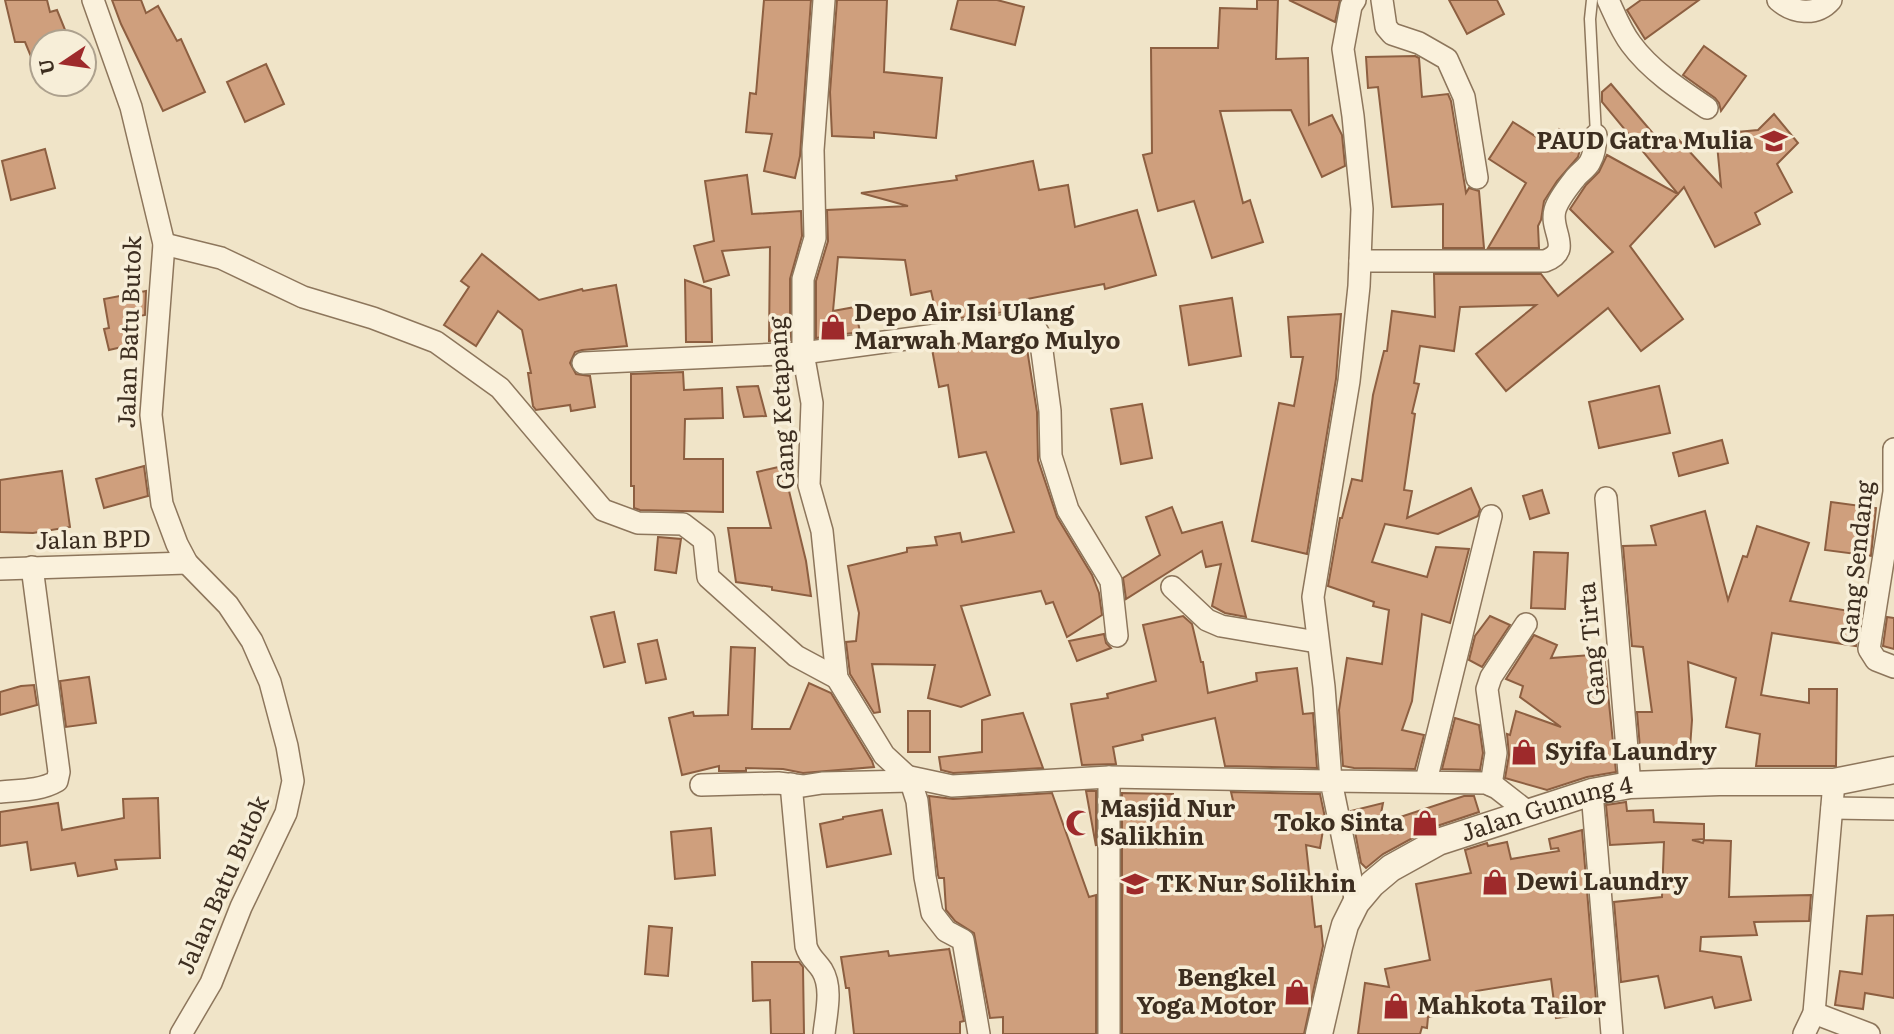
<svg xmlns="http://www.w3.org/2000/svg" width="1894" height="1034" font-family="Literata,serif">
<rect width="100%" height="100%" fill="#f0e4c8"/>
<!-- building -->
<g fill="#cf9f7d" stroke="#8d5f41" stroke-width="2">
<path d="M5,0H47L50,12L57,10L70,42H42V83L25,42H15Z"/>
<path d="M112,0H141L146,13L158,6L177,41L181,39L205,92L163,111L121,24Z"/>
<path d="M764,0H811L800,156L795,178L764,171L772,134L746,132L750,93L756,94Z"/>
<path d="M837,0H887L884,72L942,78L936,138L874,132V138L832,136L830,92Z"/>
<path d="M958,0H997L1024,7L1015,45L951,29Z"/>
<path d="M1257,0H1278L1276,59L1308,58L1309,125L1332,115L1342,135L1345,166L1322,177L1291,110L1220,111L1243,203L1250,200L1263,242L1212,258L1194,201L1158,211L1143,155L1152,153L1151,48H1218L1220,8L1257,9Z"/>
<path d="M1289,0H1340L1335,22Z"/>
<path d="M1449,0H1497L1504,14L1467,34Z"/>
<path d="M1641,0H1699L1645,39L1627,10Z"/>
<path d="M1704,46L1746,76L1721,111L1719,103L1715,98L1683,75Z"/>
<path d="M1415,56L1419,58L1422,97L1448,94L1451,101L1466,193L1469,188L1479,191L1484,248H1443V204L1392,207L1378,87L1368,88L1366,57Z"/>
<path d="M266,64L284,104L245,122L227,82Z"/>
<path d="M1611,84L1667,150L1678,139L1721,186L1716,134L1758,130L1774,114L1798,143L1777,164L1792,192L1755,213L1760,224L1715,247L1684,187L1678,194L1602,102V92Z"/>
<path d="M1513,122L1549,145L1559,129L1582,142L1578,157L1557,181L1544,201L1541,220L1538,226L1539,248H1488L1526,183L1489,159Z"/>
<path d="M45,149L55,188L11,200L2,161Z"/>
<path d="M1607,155L1678,194L1630,246L1683,319L1641,351L1608,308L1506,391L1476,354L1536,305L1460,307L1454,351L1420,346L1414,383L1419,384L1412,413L1415,414L1404,490L1412,491L1407,518L1471,488L1480,509L1478,516L1438,534L1385,524L1372,562L1427,577L1436,547L1469,549L1450,623L1422,614L1412,701L1402,730L1424,735L1415,769L1354,768L1343,766L1339,710L1347,658L1382,664L1389,610L1373,606L1374,602L1328,586L1340,518H1342L1352,479L1362,481L1373,395L1384,351H1387L1392,311L1435,317L1434,274H1541L1558,296L1613,252L1570,209L1586,185L1599,172Z"/>
<path d="M1033,161L1039,190L1068,185L1075,227L1137,210L1156,275L1105,289L1104,284L1027,299L1028,309L938,321L931,291L911,295L905,260L838,257L833,311L855,307L860,332L816,338V281L828,241L827,210L908,206L861,193L957,180L956,176Z"/>
<path d="M747,175L752,214L801,211L802,236L790,279V340L769,341L770,247L722,251L729,275L704,282L694,246L714,241L705,181Z"/>
<path d="M482,254L539,300L582,289L583,291L616,285L627,346L582,350L575,352L570,363L576,374L590,376L595,407L571,411L570,405L536,410L533,406L528,373H531L522,330L498,311L476,346L444,325L469,287L461,281Z"/>
<path d="M685,280L711,289L712,342H686Z"/>
<path d="M146,291L145,315L129,318L135,344L109,350L104,329L109,328L104,299Z"/>
<path d="M1232,298L1241,356L1189,365L1180,306Z"/>
<path d="M1341,314L1336,379L1307,554L1252,541L1279,403L1294,406L1303,357H1291L1288,317Z"/>
<path d="M1025,336L1037,412L1038,460L1057,517L1092,575L1099,593L1102,615L1067,637L1053,602L1046,604L1041,591L961,606L990,695L961,707L928,698L935,665L872,664L880,712L874,713L850,674L846,642L856,641L859,613L848,566L907,552V548L937,545L935,537L960,533L962,542L1014,532L986,452L959,457L948,385L939,387L932,349Z"/>
<path d="M683,372L684,390L722,388L723,418L685,419L684,459H723V512L640,510L634,508V486H631V374Z"/>
<path d="M758,386L766,416L744,417L737,387Z"/>
<path d="M1659,386L1670,433L1599,448L1589,402Z"/>
<path d="M1142,404L1152,458L1121,464L1111,409Z"/>
<path d="M1722,440L1728,463L1679,476L1673,453Z"/>
<path d="M144,466L148,496L104,508L96,479Z"/>
<path d="M783,466L806,561L811,596L772,590V587L736,582L728,528H771L757,472Z"/>
<path d="M62,471L70,527L33,533L0,532V480Z"/>
<path d="M1542,490L1549,513L1530,519L1523,496Z"/>
<path d="M1831,502L1876,508L1871,556L1825,550Z"/>
<path d="M1172,507L1182,533L1222,522L1246,617L1225,613L1212,606L1221,564L1206,567L1202,551L1126,599L1123,578L1160,555L1146,517Z"/>
<path d="M1705,511L1728,600L1743,556L1747,557L1757,526L1809,543L1790,601L1861,613L1856,646L1772,633L1761,695L1809,703V689H1837L1836,766H1756L1760,734L1726,727L1736,678L1688,662L1692,720L1690,748H1640L1637,712H1652L1643,647L1632,646L1623,546L1656,545L1651,526Z"/>
<path d="M658,537L681,539L676,573L655,570Z"/>
<path d="M1534,552L1568,553L1565,609L1531,608Z"/>
<path d="M614,612L625,662L604,667L591,617Z"/>
<path d="M1183,616L1192,624L1201,662H1203L1208,693L1257,681L1256,673L1297,668L1303,714L1313,713L1317,768L1225,766L1215,718L1142,735L1143,740L1113,747L1116,764L1082,765L1071,704L1108,698L1107,694L1156,681L1143,625Z"/>
<path d="M1490,616L1510,625L1482,667L1469,660L1475,636Z"/>
<path d="M1887,617L1894,618V649L1883,646Z"/>
<path d="M1104,634L1106,643L1111,648L1077,661L1069,641Z"/>
<path d="M1534,635L1557,645L1551,658L1604,654L1616,772L1587,777L1547,790L1505,778L1509,755L1507,734L1510,735L1516,711L1561,727L1520,697L1523,686L1506,679Z"/>
<path d="M657,640L666,679L646,683L638,644Z"/>
<path d="M731,647L755,648L752,729H790L809,683L831,693L872,761L874,767L803,773L783,769L746,768V771H719V766L682,775L669,718L693,712L694,716L728,715Z"/>
<path d="M89,677L96,723L66,727L60,681Z"/>
<path d="M34,685L37,705L0,715V692L21,686Z"/>
<rect x="908" y="711" width="22" height="41"/>
<path d="M1023,713L1043,768L953,773L941,770L939,757L982,752V720Z"/>
<path d="M1455,718L1479,725L1483,753L1480,770L1442,769Z"/>
<path d="M1086,791H1096V846Z"/>
<path d="M1231,792L1320,794L1327,827L1324,824L1320,848L1306,845L1315,927L1321,926L1323,946L1304,1034H1122V793L1173,794V815L1235,809Z"/>
<path d="M1052,793L1089,897L1096,895V1034H1003V1017L990,1018L974,933L955,921L946,910L944,878H939L938,875L929,796L953,799Z"/>
<path d="M1464,796H1474L1479,812L1431,828L1383,854L1366,868L1361,863L1351,811L1383,803L1379,824Z"/>
<path d="M158,798L160,858L115,860L117,869L78,876L75,863L31,870L27,842L0,846V812L58,803L62,830L124,818L123,799Z"/>
<path d="M1626,802L1627,811L1653,810L1654,822L1704,824V839L1692,840L1703,843L1704,840L1731,841L1729,897L1811,895L1809,921L1754,922L1757,935L1701,937L1700,951L1741,957L1751,1000L1715,1008L1712,997L1665,1008L1658,976L1621,982L1614,902L1662,897L1664,842L1610,845L1606,805Z"/>
<path d="M882,810L891,854L827,867L820,824L843,819V817Z"/>
<path d="M711,828L715,875L675,879L671,832Z"/>
<path d="M1582,830L1597,1012L1556,1018L1551,979L1476,991L1479,1008L1428,1017L1427,1028L1422,1027L1420,1034H1358L1365,983L1389,987L1385,969L1430,960L1416,884L1471,873L1465,850L1487,843L1488,846L1507,842L1511,859L1559,851L1558,848L1551,849L1549,839Z"/>
<path d="M1894,915V998L1865,993L1863,1009L1835,1005L1840,971L1862,974L1867,916Z"/>
<path d="M649,926L672,928L668,976L645,974Z"/>
<path d="M949,948L964,1021L960,1022V1034H854L849,988H846L841,957L888,951L889,956L949,949Z"/>
<path d="M752,962H799L803,967L804,1034H771L770,1000L753,1001Z"/>
</g>
<g fill="none" stroke-linecap="round" stroke-linejoin="round">
<!-- service casing -->
<g stroke="#8d765c" stroke-width="13">
<path id="service" d="M1592,0L1590,19L1596,135"/>
</g>
<!-- minor casing -->
<g stroke="#8d765c" stroke-width="24">
<g id="minor">
<path d="M93,0L131,107L164,244L151,415L162,504L177,544L187,563L228,605L252,641L270,682L287,746L293,781L286,813L241,907L211,983L181,1034"/>
<path d="M824,0L813,150L815,238L803,279V353L812,403L809,485L822,531L837,678L884,755L910,779L917,801L925,877L932,913L946,931L963,940L979,1034"/>
<path d="M1355,0L1351,6L1343,49L1353,116L1362,209L1359,286L1349,381L1313,597L1324,687L1331,781L1486,783L1497,788L1529,813"/>
<path d="M1382,0L1386,27L1392,34L1419,43L1447,59L1464,97L1477,178"/>
<path d="M1608,0C1615,15 1621,31 1631,44C1650,70 1680,90 1707,108"/>
<path d="M1778,0C1793,13 1816,17 1831,0"/>
<path d="M164,244L221,258L303,297L373,318L436,342L500,388L603,510L638,523L683,524L704,540L708,577L796,656L837,678"/>
<path d="M1360,261H1545C1574,250 1549,231 1555,210C1558,199 1569,186 1576,177C1580,172 1587,168 1590,162C1595,153 1595,145 1596,135"/>
<path d="M583,363L803,353L1032,322L1040,336L1050,411L1051,456L1068,510L1111,581L1117,636"/>
<path d="M1894,449V492L1869,649L1876,660L1894,667"/>
<path d="M1606,498L1630,785"/>
<path d="M0,569L187,563"/>
<path d="M1172,587L1207,620L1221,626L1317,642"/>
<path d="M1109,777V1034"/>
<path d="M910,779V777L952,786L1109,777L1331,781L1356,903"/>
<path d="M1426,781L1491,516"/>
<path d="M791,784L806,946C809,957 816,961 822,970C833,988 826,1014 824,1034"/>
<path d="M701,785L778,783L803,786L822,783L911,781"/>
<path d="M1491,785L1496,753L1487,689L1491,677L1526,624"/>
<path d="M0,792C19,790 40,791 57,781L59,772L32,567"/>
<path d="M1592,792L1612,1034"/>
<path d="M1832,808L1894,809"/>
<path d="M1814,1013L1869,1034"/>
<path d="M1804,1034L1814,1013L1834,782"/>
</g>
</g>
<!-- tertiary casing -->
<g stroke="#8d765c" stroke-width="29">
<g id="tertiary">
<path id="s1" d="M1319,1034L1339,947L1345,925L1356,903L1372,884L1391,868L1438,842L1592,792L1630,785L1719,782H1834L1894,770"/>
</g>
</g>
<!-- service -->
<use href="#service" stroke="#faf1dc" stroke-width="10"/>
<!-- minor -->
<use href="#minor" stroke="#faf1dc" stroke-width="21"/>
<!-- tertiary -->
<use href="#tertiary" stroke="#faf1dc" stroke-width="26"/>
</g>
<!-- icons -->
<defs>
<g id="school-bare" transform="scale(2.1)"><path d="M0-5L7-2L0 1L-7-2ZM-4 1L0 2.5L4 1V4Q0 6-4 4Z" fill="#9e2a2b" stroke="#f7eed8" stroke-width="2.5" paint-order="stroke"/></g>
<g id="shop-bare" transform="scale(2.1)"><path d="M-5-2.5h2.3a2.7 3.5 0 0 1 5.4 0H5L5.5 6h-11ZM-1.5-2.5h3a1.5 2.3 0 0 0-3 0Z" fill="#9e2a2b" stroke="#f7eed8" stroke-width="2.5" paint-order="stroke"/></g>
<g id="mosque-bare" transform="scale(2.1)"><path d="M3.5-4.9A6 6 0 1 0 3.5 4.9A5 5 0 1 1 3.5-4.9Z" fill="#9e2a2b" stroke="#f7eed8" stroke-width="2.5" paint-order="stroke"/></g>
</defs>
<g fill-rule="evenodd">
<use href="#school-bare" x="1774" y="141"/>
<use href="#shop-bare" x="833" y="327"/>
<use href="#shop-bare" x="1524" y="752"/>
<use href="#mosque-bare" x="1079" y="823"/>
<use href="#shop-bare" x="1425" y="823"/>
<use href="#shop-bare" x="1495" y="882"/>
<use href="#school-bare" x="1135" y="884"/>
<use href="#shop-bare" x="1297" y="992"/>
<use href="#shop-bare" x="1396" y="1006"/>
</g>
<g text-anchor="middle" stroke-width="7" stroke-linejoin="round" paint-order="stroke">
<!-- poi labels -->
<g font-size="24" font-weight="bold" fill="#3d2e20" stroke="#f7eed8" text-anchor="start">
<text x="1753" y="149" text-anchor="end">PAUD Gatra Mulia</text>
<text x="854" y="321">Depo Air Isi Ulang<tspan x="854" dy="28">Marwah Margo Mulyo</tspan></text>
<text x="1545" y="760">Syifa Laundry</text>
<text x="1100" y="817">Masjid Nur<tspan x="1100" dy="28">Salikhin</tspan></text>
<text x="1404" y="831" text-anchor="end">Toko Sinta</text>
<text x="1516" y="890">Dewi Laundry</text>
<text x="1156" y="892">TK Nur Solikhin</text>
<text x="1276" y="986" text-anchor="end">Bengkel<tspan x="1276" dy="28">Yoga Motor</tspan></text>
<text x="1417" y="1014">Mahkota Tailor</text>
</g>
<!-- street labels -->
<g font-size="24" fill="#3d2e20" stroke="#f7eed8">
<text transform="translate(130 332) rotate(-88)" y="8">Jalan Batu Butok</text>
<text transform="translate(782 403) rotate(-93)" y="8">Gang Ketapang</text>
<text transform="translate(93 540) rotate(-1)" y="8">Jalan BPD</text>
<text transform="translate(1857 562) rotate(-84)" y="8">Gang Sendang</text>
<text transform="translate(1592 644) rotate(-95)" y="8">Gang Tirta</text>
<text dy="8" stroke="none"><textPath href="#s1" startOffset="354">Jalan Gunung 4</textPath></text>
<text transform="translate(223 885) rotate(-66)" y="8">Jalan Batu Butok</text>
</g>
</g>
<!-- north arrow -->
<g transform="translate(63 63) rotate(257)"><circle r="33" fill="#f7eed8" stroke="#ada18e" stroke-width="2"/>
<path d="M0-5L12 26L0 18L-12 26Z" fill="#9e2a2b"/>
<text y="-10" font-size="19" font-weight="bold" text-anchor="middle" fill="#3d2e20">U</text>
</g>
</svg>
